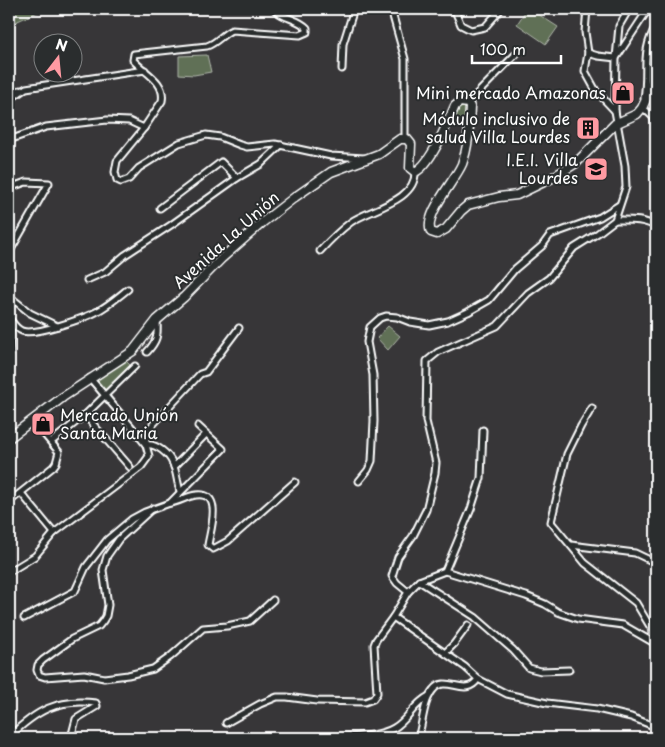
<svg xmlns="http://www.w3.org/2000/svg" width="665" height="747" font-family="'Playpen Sans',sans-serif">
<rect width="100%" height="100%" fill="#373638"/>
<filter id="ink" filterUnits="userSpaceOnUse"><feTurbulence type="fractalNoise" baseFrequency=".02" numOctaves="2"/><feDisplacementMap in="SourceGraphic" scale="10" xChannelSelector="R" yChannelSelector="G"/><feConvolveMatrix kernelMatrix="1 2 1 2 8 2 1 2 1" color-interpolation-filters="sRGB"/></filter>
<g filter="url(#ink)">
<!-- green -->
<g fill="#616f57" stroke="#b0b7ab">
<path d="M9,9H44L9,25Z"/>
<path d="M527,9H530L558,27L546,44L517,24Z"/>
<path d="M207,55L211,72L194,75L179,74V56Z"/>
<path d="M459,106L464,107L466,110L463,125L452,120L455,108Z"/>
<path d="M388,326L400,336L388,350L377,338Z"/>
<path d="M125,360L130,365L104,392L93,378Z"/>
</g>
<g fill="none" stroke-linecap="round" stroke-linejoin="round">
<!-- minor casing -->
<g stroke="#fff" stroke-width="9">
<g id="minor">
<path d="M274,9C283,19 298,18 307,28V32L300,35L232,30C222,34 217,43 207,46L134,54L133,60C143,72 166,81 162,101L144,128L117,161L115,172L117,180L121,182L129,179L139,168L179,143L206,135L220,137L240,145L247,147L275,144L331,156L364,158"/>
<path d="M391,9L405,59V139"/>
<path d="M452,9L456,13L461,25L471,30L485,27L501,9"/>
<path d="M587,9L585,32L588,53L585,71L596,91L615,111"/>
<path d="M629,9L619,26L616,58L615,111L625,166L626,187L615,220C629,220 645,219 656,227"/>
<path d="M588,53L598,56L616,58L645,14L652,9"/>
<path d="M342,69L343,44L354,9"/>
<path d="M9,93L20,90"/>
<path d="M644,98C649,70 640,53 656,26"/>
<path d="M9,100L26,88L145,70"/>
<path d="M468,103L516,54"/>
<path d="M642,107L653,117L656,124"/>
<path d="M9,140L46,127L107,120L129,121L144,128"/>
<path d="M9,188L26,182L49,183L9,253"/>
<path d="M160,208L221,162L237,178"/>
<path d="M320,251C330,240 339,231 351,222C370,209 416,201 415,172"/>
<path d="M87,280L105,272L125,255L171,225L237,178L261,164L281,145"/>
<path d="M9,296L30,313L57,326"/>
<path d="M9,318C13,323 16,329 22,331C34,336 85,318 96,312C108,306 118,297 128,289"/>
<path d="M9,327L10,331L9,356"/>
<path d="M147,352C157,341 158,336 157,321"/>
<path d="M592,408L581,426L567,454L551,522L585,563L636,603L651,628L654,642"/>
<path d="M85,415L130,467"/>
<path d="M51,442L85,415L135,366"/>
<path d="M174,467L206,434"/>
<path d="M359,481L368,470L372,461L374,421L373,375L367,342L370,327L380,318L386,316L397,317L410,322L429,325L448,321L468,312L489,300L515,269L542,246L550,235L600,217L619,205"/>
<path d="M180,491C177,482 177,473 173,464C169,454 156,443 146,445V432L200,374L206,372L239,328"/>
<path d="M21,493L54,533"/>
<path d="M9,502L53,467L56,463L59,452L33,421"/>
<path d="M170,503C179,502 187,496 196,495C224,491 210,531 208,545L213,549L215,548L228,541L295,482"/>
<path d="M153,508L119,539L107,556L103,570L108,605L106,616L103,621L99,626L72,639L43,660L38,665L37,670L39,675L45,677L84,674L104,678L128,675L153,669L170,657L203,628L227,626L250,621L273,600"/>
<path d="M571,545L635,553L656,563"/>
<path d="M445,571L471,509L481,478L483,430"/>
<path d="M9,572L35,556L54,533L141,467L149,456L146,445L135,431L90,378"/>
<path d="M419,581L475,617L513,650L529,668L541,671L569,670"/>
<path d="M408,592L397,583L392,576L398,557L413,536L426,510L435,473L436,463L426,421L427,361L438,352L497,326L528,293L549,278L574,248L598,233L615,220"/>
<path d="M24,618L75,591L86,567L107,540L132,519L145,512L170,503L223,449L198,426"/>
<path d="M656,644L623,625L578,619L558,612L545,604L526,596L445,571L419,581L408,592L393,617L465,667L478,679L507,694L547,703L597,709L631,717L656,727"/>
<path d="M445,653L454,644L468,625"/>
<path d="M226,723L260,704L277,697H287L317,701L365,702L373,699L377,693L374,645L376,640L393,617"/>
<path d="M9,737C36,711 57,698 96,703L97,706L76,719L71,738"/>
<path d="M332,738C351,736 377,738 394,728C409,719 413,704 429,696"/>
<path d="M418,738C423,723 423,702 433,690C446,673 465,699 478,679"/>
</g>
</g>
<!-- secondary casing -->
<g stroke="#fff" stroke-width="11">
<path id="secondary" d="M9,438L63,397L133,351L157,320L184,297L222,258L263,222L295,197L331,172L379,154L400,139H407L411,144L410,168L415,172C431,165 448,122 455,106L460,102L468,103L470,107C469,126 469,145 462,164C455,181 423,215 431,232L437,234L446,229L461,211L468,205L499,197L517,195L550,179L576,163L615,124L637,114L642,108L650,91L656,68"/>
</g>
<!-- minor -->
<use href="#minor" stroke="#2a2d2e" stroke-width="5"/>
<!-- secondary -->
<use href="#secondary" stroke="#2a2d2e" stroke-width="8"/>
</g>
</g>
<!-- icons -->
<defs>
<g id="shop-square" transform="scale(1.25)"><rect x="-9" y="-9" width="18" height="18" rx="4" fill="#ff9aa2" stroke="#2a2d2e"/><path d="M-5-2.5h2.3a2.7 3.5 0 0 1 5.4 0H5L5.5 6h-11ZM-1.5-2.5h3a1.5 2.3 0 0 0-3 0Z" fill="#111"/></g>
<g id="building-square" transform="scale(1.25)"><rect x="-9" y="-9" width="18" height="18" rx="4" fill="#ff9aa2" stroke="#2a2d2e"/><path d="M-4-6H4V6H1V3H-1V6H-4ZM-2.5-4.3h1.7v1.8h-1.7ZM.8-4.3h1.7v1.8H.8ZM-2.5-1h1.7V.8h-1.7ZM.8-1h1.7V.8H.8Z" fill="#111"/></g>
<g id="school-square" transform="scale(1.25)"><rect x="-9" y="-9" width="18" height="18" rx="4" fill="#ff9aa2" stroke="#2a2d2e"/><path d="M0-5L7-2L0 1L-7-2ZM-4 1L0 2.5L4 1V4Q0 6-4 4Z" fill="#111"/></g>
</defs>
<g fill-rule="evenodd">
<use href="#shop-square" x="623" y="93"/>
<use href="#building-square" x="588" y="128"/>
<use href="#school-square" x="596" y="169"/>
<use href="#shop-square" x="43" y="424"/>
</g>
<g text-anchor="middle" stroke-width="4" stroke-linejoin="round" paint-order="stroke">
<!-- poi labels -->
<g font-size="16" fill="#fff" stroke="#2a2d2e" text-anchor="end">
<text x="606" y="99">Mini mercado Amazonas</text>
<text x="570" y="125">Módulo inclusivo de<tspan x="570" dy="18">salud Villa Lourdes</tspan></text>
<text x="578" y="166">I.E.I. Villa<tspan x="578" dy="18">Lourdes</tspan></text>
<text x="60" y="421" text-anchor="start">Mercado Unión<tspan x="60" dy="18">Santa Maria</tspan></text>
</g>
<!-- street labels -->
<g font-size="16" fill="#fff" stroke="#2a2d2e">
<text transform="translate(226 240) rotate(-42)" y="6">Avenida La Unión</text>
</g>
</g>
<!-- margin -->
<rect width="665" height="747" fill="none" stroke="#2a2d2e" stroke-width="30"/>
<rect x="15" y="15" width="635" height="717" fill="none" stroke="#fff" stroke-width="2" filter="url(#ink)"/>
<!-- north arrow -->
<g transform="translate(58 58) rotate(16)"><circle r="24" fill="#2a2d2e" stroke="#7f8182"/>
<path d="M0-4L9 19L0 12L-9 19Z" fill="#ff9aa2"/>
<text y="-8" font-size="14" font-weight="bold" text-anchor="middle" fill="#ffffff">N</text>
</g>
<!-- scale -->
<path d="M472 55v8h89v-8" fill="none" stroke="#ffffff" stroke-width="2.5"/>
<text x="480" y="55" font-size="15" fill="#ffffff" stroke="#2a2d2e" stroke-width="4" paint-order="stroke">100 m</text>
</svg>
